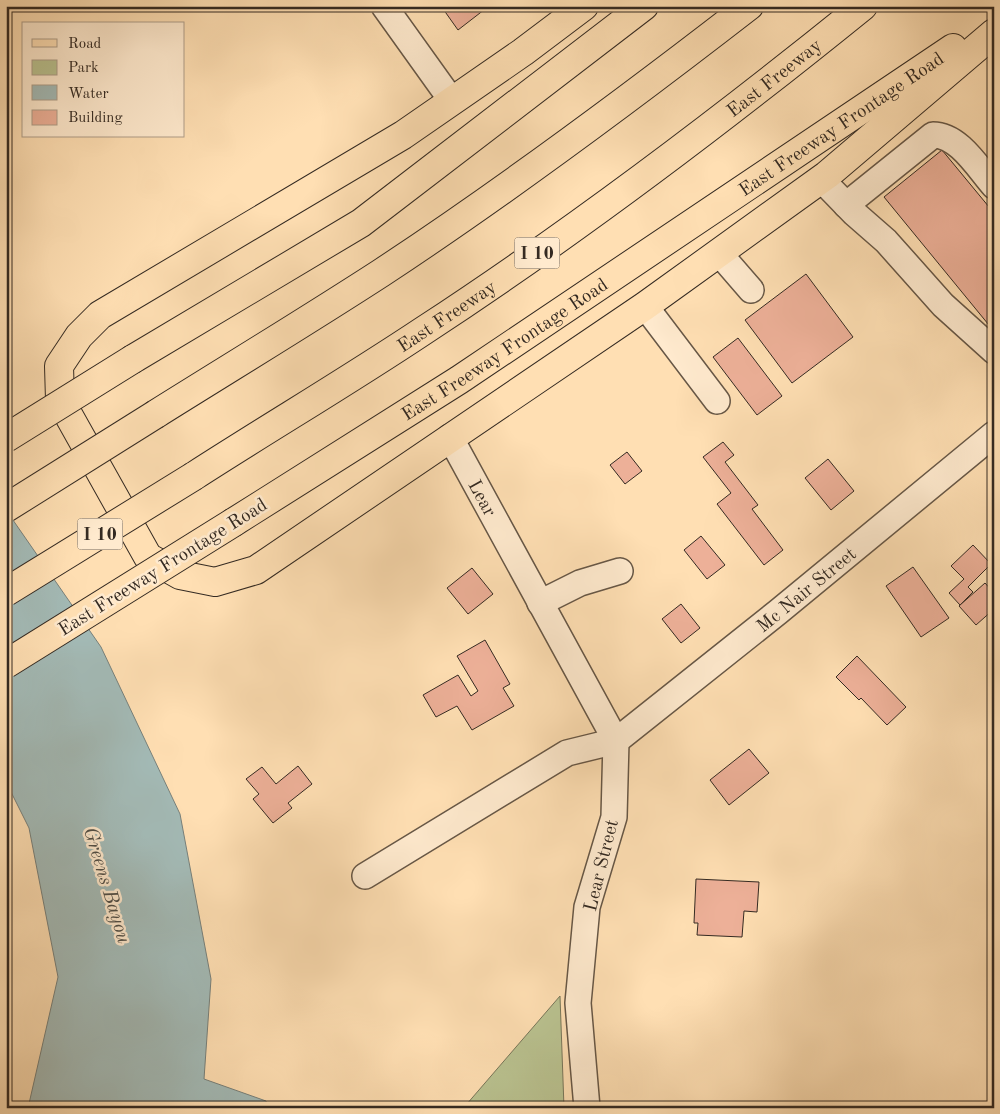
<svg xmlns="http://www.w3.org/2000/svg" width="1000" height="1114" font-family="'Old Standard TT',serif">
<rect width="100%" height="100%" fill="#ffdfb3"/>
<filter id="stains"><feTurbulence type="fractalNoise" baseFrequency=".004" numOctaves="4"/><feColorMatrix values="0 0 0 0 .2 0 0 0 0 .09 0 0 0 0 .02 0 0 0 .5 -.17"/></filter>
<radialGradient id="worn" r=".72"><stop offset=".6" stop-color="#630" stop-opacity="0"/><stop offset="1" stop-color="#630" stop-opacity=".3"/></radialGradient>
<!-- green -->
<path fill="#bac391" stroke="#77765a" d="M560,996L564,1108H462L466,1105Z"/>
<!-- water -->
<path fill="#a3bab6" stroke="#77807b" d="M6,510L101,647L180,814L211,979L204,1079L266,1101L268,1108H28L58,977L29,828L6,782Z"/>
<!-- building -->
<g fill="#edb098" stroke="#342a22">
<path d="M441,6H489L458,30Z"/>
<path d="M942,150L994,213L993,330L884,197Z"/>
<path d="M806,274L853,337L792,383L745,320Z"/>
<path d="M738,338L782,396L757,415L713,357Z"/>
<path d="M723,442L734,455L725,462L758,505L752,509L783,550L764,565L717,504L731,493L703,457Z"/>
<path d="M627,452L642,471L625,484L610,465Z"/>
<path d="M828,459L854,491L831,510L805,478Z"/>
<path d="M701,536L725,565L707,579L684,550Z"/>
<path d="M973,545L991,564L968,587L973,592L960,605L949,593L964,579L951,566Z"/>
<path d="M913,567L949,618L921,637L886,586Z"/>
<path d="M472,568L493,594L468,614L447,588Z"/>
<path d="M985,583L994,593V609L976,625L959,606Z"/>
<path d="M681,604L700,628L681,643L662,619Z"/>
<path d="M485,640L510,684L503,688L514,706L472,730L457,706L436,717L423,695L458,675L471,696L478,691L457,656Z"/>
<path d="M857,656L906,707L887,725L861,698L859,700L836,677Z"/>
<path d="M749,749L769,773L729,805L710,780Z"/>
<path d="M298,766L312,784L288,803L292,808L273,823L253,799L259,794L246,779L262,767L276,784Z"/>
<path d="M696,879L759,882L757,912L744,911L742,937L697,935L698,923H694Z"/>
</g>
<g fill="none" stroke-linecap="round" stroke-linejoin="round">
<!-- minor casing -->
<g stroke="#675746" stroke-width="28">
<g id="minor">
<path d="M384,6L452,101"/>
<path d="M821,179L854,213L886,241L943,305L994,351"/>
<path d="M846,205L933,135C959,135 978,168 994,186"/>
<path d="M719,253L751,290"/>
<path d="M645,306L717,401"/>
<path id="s1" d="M450,437L616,741L614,817L587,907L578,1003L587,1108"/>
<path d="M540,603L580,583L620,571"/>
<path id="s2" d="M365,876L567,753L616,741L778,612L994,434"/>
</g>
</g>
<!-- major casing -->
<g stroke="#342a22" stroke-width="30">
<g id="major">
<path d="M584,6L523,52L403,135L100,315L79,336L59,366L60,400L148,557L180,575L215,582L256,570L645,306L827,175L994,33"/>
<path d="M133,359L361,223L644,6"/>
<path id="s3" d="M234,522L459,380L953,48"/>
</g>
</g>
<!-- highway casing -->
<g stroke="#342a22" stroke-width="30">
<g id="highway">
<path d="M156,414C231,367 307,321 381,273C507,190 629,99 749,6"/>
<path id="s4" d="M194,476C270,427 348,381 423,331C576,231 721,121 863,6"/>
</g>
</g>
<!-- minor -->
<use href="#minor" stroke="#ffeace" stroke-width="25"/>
<!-- major -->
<use href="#major" stroke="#ffdfb3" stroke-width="28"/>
<!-- highway -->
<use href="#highway" stroke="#ffdfb3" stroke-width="28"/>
<!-- major-bridge casing -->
<g stroke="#342a22" stroke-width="30" stroke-linecap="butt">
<g id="major-bridge">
<path d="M6,438L133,359"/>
<path d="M6,664L234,522"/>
</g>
</g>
<!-- highway-bridge casing -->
<g stroke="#342a22" stroke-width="30" stroke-linecap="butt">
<g id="highway-bridge">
<path d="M6,508L156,414"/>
<path d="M6,592L194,476"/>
</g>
</g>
<!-- major-bridge -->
<use href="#major-bridge" stroke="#ffdfb3" stroke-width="28"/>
<!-- highway-bridge -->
<use href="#highway-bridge" stroke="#ffdfb3" stroke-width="28"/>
</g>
<g text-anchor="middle" stroke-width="5" stroke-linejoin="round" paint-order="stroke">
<!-- shield labels -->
<g fill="#ffeace" stroke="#716456" stroke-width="1">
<rect x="514.5" y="237.5" width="45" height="31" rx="4"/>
<rect x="77.5" y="518.5" width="45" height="31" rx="4"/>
</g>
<g font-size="18" font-weight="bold" fill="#342a22">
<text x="537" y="259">I 10</text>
<text x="100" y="540">I 10</text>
</g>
<!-- street labels -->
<g font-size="19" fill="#342a22" stroke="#ffeace">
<text dy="7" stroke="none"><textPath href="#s4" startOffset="704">East Freeway</textPath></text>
<text dy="7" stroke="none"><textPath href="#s3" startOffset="726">East Freeway Frontage Road</textPath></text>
<text dy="7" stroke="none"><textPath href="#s4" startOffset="299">East Freeway</textPath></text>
<text dy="7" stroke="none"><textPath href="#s3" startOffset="321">East Freeway Frontage Road</textPath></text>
<text dy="7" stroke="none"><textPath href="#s1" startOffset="69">Lear</textPath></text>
<text transform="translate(162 566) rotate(-32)" y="7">East Freeway Frontage Road</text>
<text dy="7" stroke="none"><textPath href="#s2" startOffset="530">Mc Nair Street</textPath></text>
<text transform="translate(600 865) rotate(-76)" y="7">Lear Street</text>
</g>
<!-- water labels -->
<g font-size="20" font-style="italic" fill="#504e47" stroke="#ffeace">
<text transform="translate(108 885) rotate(73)" y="7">Greens Bayou</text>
</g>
</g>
<!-- margin -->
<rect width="1000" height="1114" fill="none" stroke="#ffdfb3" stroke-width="25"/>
<rect x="8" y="8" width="985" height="1099" fill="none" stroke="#342a22" stroke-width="2.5"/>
<rect x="12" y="12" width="975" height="1089" fill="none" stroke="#342a22"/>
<!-- legend -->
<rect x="22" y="22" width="162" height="115" fill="#ffeace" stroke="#ae9d89"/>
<rect x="32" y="39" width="25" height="8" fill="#ffdfb3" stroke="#ae9d89"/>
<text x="68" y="48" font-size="15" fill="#342a22">Road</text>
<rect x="32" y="60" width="25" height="15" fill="#bac391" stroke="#ae9d89"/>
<text x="68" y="72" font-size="15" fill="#342a22">Park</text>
<rect x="32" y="85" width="25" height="15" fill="#a3bab6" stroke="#ae9d89"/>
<text x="68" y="98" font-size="15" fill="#342a22">Water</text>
<rect x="32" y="110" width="25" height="15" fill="#edb098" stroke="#ae9d89"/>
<text x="68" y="122" font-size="15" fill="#342a22">Building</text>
<rect width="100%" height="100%" filter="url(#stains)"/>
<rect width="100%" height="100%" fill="url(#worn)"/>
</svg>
